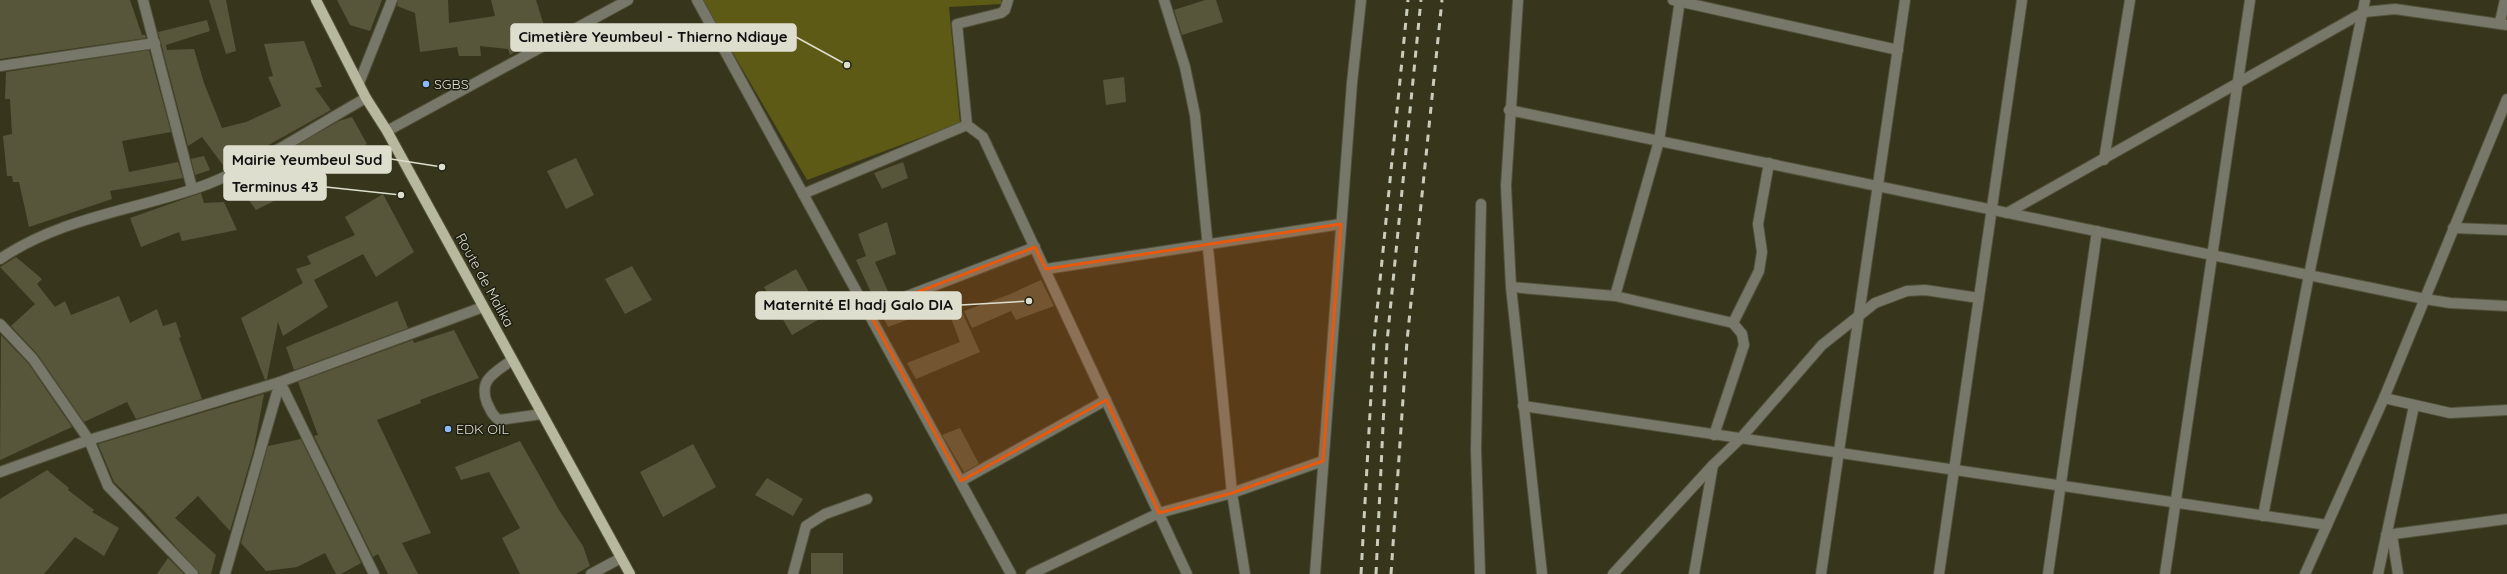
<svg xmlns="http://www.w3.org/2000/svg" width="2507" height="574" font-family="Quicksand,sans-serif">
<rect width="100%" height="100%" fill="#37361c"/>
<!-- green -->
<path fill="#5d5a16" d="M702,0H1001V4L949,7L960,123L807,180Z"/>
<!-- building -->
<g fill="#57563b">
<path d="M0,0H130L142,35H145L146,38L0,59Z"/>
<path d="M209,0H226L236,51L226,54Z"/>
<path d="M337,0H382L370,31L350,25Z"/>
<path d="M398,0H448L449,23L495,16L491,0H536L546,32L510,55L508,49L480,46L481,56H459L457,47L420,52L415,13L397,6Z"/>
<path d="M1205,0H1216L1223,22L1182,35L1174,10Z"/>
<path d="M207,20L210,31L166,45L167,50L194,49L204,83L222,128L246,122L281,106L268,77L273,76L264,44L304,41L322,87L315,88L331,110L226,169L202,137L188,146L158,32Z"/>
<path d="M149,50L171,132L122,141L129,172L178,162L183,178L110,191L112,199L29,227L19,182H13L12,176H7L3,136L12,134L10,99H5L6,72Z"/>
<path d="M1124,77L1126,102L1106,105L1103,80Z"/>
<path d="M352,117L367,144L304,177L308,184L256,210L234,180L339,121Z"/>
<path d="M204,156L210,170L195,175L191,159Z"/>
<path d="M576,158L594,195L566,209L547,171Z"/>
<path d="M903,162L908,178L882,189L874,173Z"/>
<path d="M201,193L204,203L224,202L237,230L182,241L179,232L141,247L130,218Z"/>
<path d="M383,194L414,252L376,277L363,254L314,280L328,307L283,336L278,322L267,379L265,380L241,318L303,283L296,269L311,264L307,256L355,235L345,217Z"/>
<path d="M887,222L896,254L875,262L890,296L875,301L856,260L866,256L858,234Z"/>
<path d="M16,257L42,279L37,284L55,307L65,301L71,315L119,296L130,323L157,309L163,326L176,322L181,337L179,338L202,399L136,419L127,402L84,422L38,355L11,326L35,304L0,267Z"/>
<path d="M632,266L652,300L625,314L605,279Z"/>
<path d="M796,269L823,317L792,335L764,287Z"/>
<path d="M1041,280L1054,306L1016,320L1011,311L972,328L964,311L1008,295Z"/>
<path d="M922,298L928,312L888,327L881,313Z"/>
<path d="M397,301L408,328L294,370L286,347Z"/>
<path d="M958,303L980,352L916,379L907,363L960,342L947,307Z"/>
<path d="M454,330L479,378L420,400L421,403L377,420L431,533L402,543L418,574H388L378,554L373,557L314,436L318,435L298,382L413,340L414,343Z"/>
<path d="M1,335L28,363L72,427L0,460Z"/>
<path d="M264,394L254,448L230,531L198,496L175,518L216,555L211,574H200L144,511L114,482L98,444Z"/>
<path d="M960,428L979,464L964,472L942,435Z"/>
<path d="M301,439L361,563L341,574H336L325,553L297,567L266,571L241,543L268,446Z"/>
<path d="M520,441L559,510L583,546L590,566L576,574H520L502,538L520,528L489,472L461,480L455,467Z"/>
<path d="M693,444L716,487L663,517L640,472Z"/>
<path d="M47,470L69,488L68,490L94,510L92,512L119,528L104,556L75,537L44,574H0V499Z"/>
<path d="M767,478L803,499L793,516L755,495Z"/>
<rect x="811" y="553" width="32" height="21"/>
<path d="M168,558L184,574H157Z"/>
</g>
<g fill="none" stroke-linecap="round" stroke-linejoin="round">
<!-- minor casing -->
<g stroke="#525139" stroke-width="12">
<g id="minor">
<path d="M143,0L192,188"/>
<path d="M697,0L1011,574"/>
<path d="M1008,0L1005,10L1001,13L957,24L967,125L983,137L1187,574"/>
<path d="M1164,0L1185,67L1195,115L1232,493L1245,574"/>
<path d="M1518,0L1506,186L1511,287L1542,574"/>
<path d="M1673,0L1898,50"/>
<path d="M2500,22L2505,0"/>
<path d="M0,66L155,43"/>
<path d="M359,83L392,0"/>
<path d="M1509,110L2425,299L2450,303L2507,306"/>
<path d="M387,131L628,0"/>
<path d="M2104,160L2130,0"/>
<path d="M803,194L967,125"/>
<path d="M2007,213L2364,12L2395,9L2507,25"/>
<path d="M2453,228L2507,230"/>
<path d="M0,259C63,216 139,210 208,184C263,162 314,127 366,98"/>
<path d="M1046,269L1341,224"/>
<path d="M1511,287L1615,296L1733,323"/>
<path d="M1615,296L1659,141L1680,0"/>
<path d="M868,311L1035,247"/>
<path d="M0,324L33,359L89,440L108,486L193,574"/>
<path d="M512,360C495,373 478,379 487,403C491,411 492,415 499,420L542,414"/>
<path d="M280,382L374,574"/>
<path d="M2384,398L2450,413L2507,410"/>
<path d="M1523,406L2327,525"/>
<path d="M1714,435L1744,345L1742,334L1733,323L1759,271L1762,252L1758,224L1769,163"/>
<path d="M0,472L89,440L280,382L483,307"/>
<path d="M961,481L1106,400"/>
<path d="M2263,516L2309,275L2365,0"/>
<path d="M2386,535L2507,519"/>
<path d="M2392,535L2398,574"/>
<path d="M225,574L280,382"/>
<path d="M591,574L621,558"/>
<path d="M793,574L806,526L825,514L867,499"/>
<path d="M1031,574L1159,513L1232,493L1323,461"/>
<path d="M1315,574L1352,83L1361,0"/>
<path d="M1480,574L1476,450L1481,204"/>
<path d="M1613,574L1713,465L1741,438L1822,345L1875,303L1907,291L1925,290L1979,298"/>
<path d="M1694,574L1713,465"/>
<path d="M1821,574L1905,0"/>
<path d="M1939,574L2022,0"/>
<path d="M2048,574L2097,231"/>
<path d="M2165,574L2250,0"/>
<path d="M2305,574L2384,398L2507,99"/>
<path d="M2378,574L2414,406"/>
</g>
</g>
<!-- major casing -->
<g stroke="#525139" stroke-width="12">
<path id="major" d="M316,0L366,98L387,131L630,574"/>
</g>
<!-- minor -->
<use href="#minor" stroke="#77776a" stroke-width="10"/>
<!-- major -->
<use href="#major" stroke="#b8b89e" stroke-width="10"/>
<!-- rail -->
<g stroke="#ccccbc" stroke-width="3" stroke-dasharray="7 7" stroke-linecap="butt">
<path d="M1361,574L1374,341L1408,0"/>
<path d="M1376,574L1387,342L1421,0"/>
<path d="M1391,574L1407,341L1442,0"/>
</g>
</g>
<!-- marked area -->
<path fill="#e8590c" fill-opacity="0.2" stroke="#e8590c" stroke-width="3" stroke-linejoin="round" d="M1341,224L1323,461L1232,493L1159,513L1106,400L961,481L868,311L1035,247L1046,269Z"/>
<!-- markers -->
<g fill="#8bbafc" stroke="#1d1d11" stroke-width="1.5">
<circle cx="426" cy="84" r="4"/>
<circle cx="448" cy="429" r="4"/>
</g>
<g text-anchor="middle" stroke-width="3" stroke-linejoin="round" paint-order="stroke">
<!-- poi labels -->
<g font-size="14" fill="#dedecf" stroke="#1d1d11" text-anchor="start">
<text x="434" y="89">SGBS</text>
<text x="456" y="434">EDK OIL</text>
</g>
<!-- street labels -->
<g font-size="14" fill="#dedecf" stroke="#1d1d11">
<text transform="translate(485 280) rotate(61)" y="5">Route de Malika</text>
</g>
</g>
<!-- callouts -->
<path fill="none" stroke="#dedecf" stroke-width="1.5" d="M847 65L796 37M442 167L391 159M401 195L326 187M1029 301L961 305"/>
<g fill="#dedecf" stroke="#1d1d11" stroke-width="1.5">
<circle cx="847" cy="65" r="4"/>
<circle cx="442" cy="167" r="4"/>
<circle cx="401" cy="195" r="4"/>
<circle cx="1029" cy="301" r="4"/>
</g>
<g fill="#dedecf" stroke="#dedecf" stroke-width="1.5">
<rect x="511" y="24" width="285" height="27" rx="4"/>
<rect x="224" y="146" width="167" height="27" rx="4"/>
<rect x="224" y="173" width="102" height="27" rx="4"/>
<rect x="756" y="292" width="205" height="27" rx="4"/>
</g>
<g font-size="15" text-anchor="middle" font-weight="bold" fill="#111">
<text x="653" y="42">Cimetière Yeumbeul - Thierno Ndiaye</text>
<text x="307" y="165">Mairie Yeumbeul Sud</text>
<text x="275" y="192">Terminus 43</text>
<text x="858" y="310">Maternité El hadj Galo DIA</text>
</g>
</svg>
